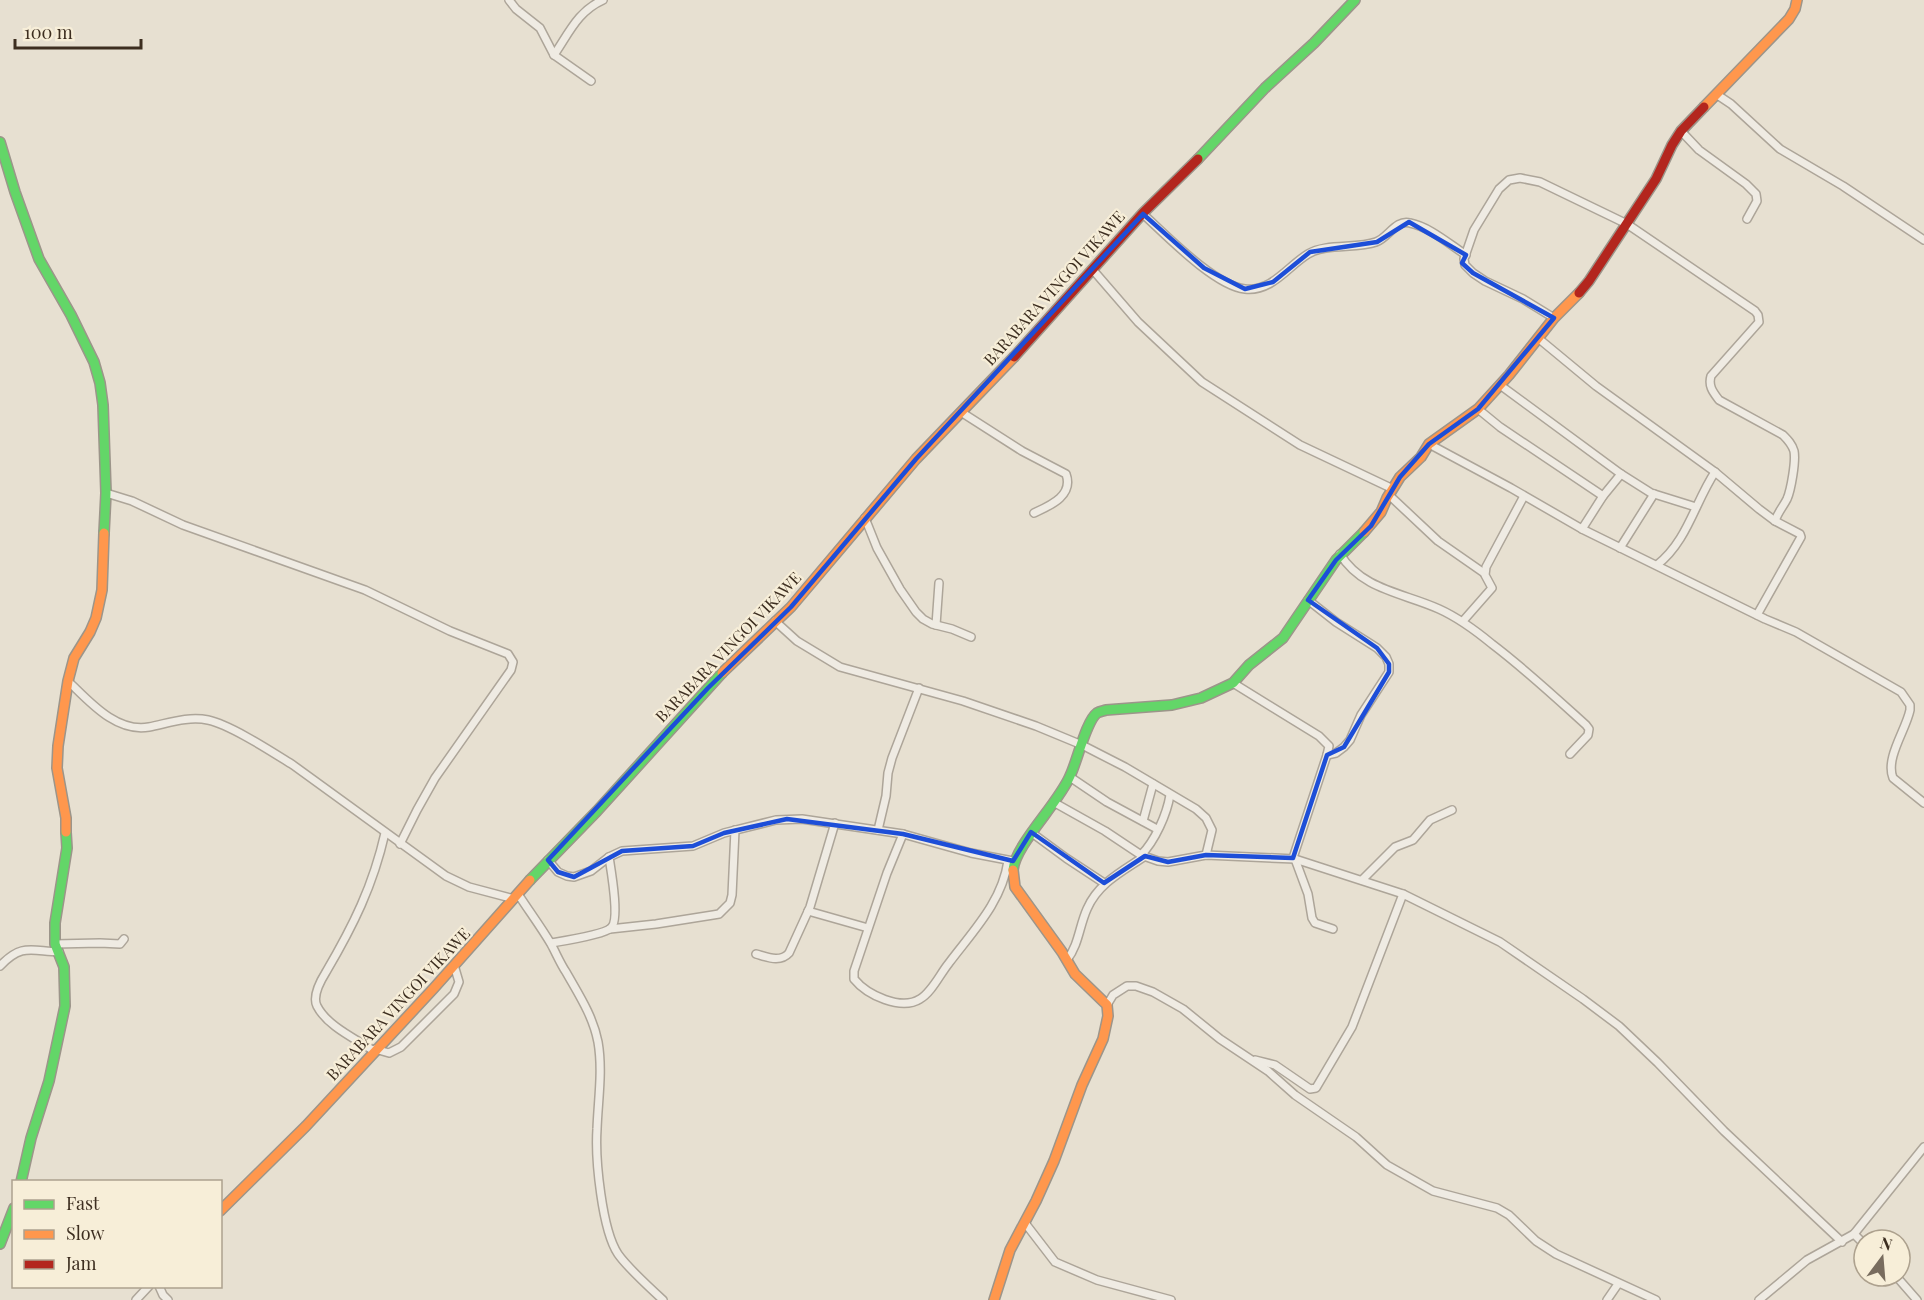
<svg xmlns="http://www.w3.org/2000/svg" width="1924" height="1300" font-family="'Playfair Display',serif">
<rect width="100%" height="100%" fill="#e7e0d1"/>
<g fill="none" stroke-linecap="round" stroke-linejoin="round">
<!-- street casing -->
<g stroke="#ada599" stroke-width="10">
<g id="street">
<path d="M509,0L516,9L540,28L554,55L591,81"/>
<path d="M554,55C569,33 578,11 603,0"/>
<path d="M1716,94L1731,104L1780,149L1843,186L1924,240"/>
<path d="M1681,131L1699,150L1746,184L1756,194L1757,201L1747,219"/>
<path d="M1143,214C1166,235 1215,286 1245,289C1272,292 1288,266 1308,254C1326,243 1356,249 1376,242C1388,238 1396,219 1410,223C1430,227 1449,244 1466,255"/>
<path d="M1093,270L1138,322L1202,382L1300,445L1393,489"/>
<path d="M1554,318L1523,299L1485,281L1473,273L1465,265L1464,259L1474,230L1499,189L1509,180L1520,178L1540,182L1627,224L1755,311L1758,315L1759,322L1711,376C1708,386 1713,392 1719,400L1783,435C1788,440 1792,444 1794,451C1796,461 1791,490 1787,499C1783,507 1778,512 1775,521"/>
<path d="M1538,338L1596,386L1715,472L1759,509L1775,521L1800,534L1801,537L1757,615"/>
<path d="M1500,385L1621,474L1651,493L1696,507"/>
<path d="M1478,409L1500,427L1603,496"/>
<path d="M961,412L1022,451L1066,474C1074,496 1049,506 1034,513"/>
<path d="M1429,444L1511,488L1582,529L1765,619L1796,632L1901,692L1910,705V710C1906,730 1885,758 1893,778L1924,803"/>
<path d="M106,493L132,501L183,525L365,590L450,631L508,654L513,662L511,670L435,778L417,810L400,844"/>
<path d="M1389,495L1438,541L1484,573"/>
<path d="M865,518L877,548L900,589L916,612L923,619L932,624L952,629L971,637"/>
<path d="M1582,529L1603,496L1621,474"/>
<path d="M1620,548L1654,494"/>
<path d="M1340,554C1362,590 1404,593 1439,609C1459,618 1475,630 1492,644C1525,669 1555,697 1586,725L1589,729L1588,735L1570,754"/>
<path d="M1657,565C1687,542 1695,502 1715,472"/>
<path d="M1308,600L1336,622L1377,648L1386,657L1389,664V672L1361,715L1350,740L1344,747L1336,753L1327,755"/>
<path d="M775,621L797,641L840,667L963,701L1036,726L1082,745L1125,767L1196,809L1206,818L1212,830L1206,855"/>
<path d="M1463,621L1492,588L1485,575L1486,567L1524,496"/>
<path d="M936,625L939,583"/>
<path d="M68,681C89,701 116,733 149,727C169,723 188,716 208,720C231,725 272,752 293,765L446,876L469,887L514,899"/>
<path d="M1233,683L1319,736L1329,746L1327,755L1293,858"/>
<path d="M1070,777L1107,802L1157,829"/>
<path d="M1055,803L1105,831L1141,855L1158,861L1168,862L1206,855L1295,859L1403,894L1500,942L1583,999L1619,1026L1658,1063L1724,1131L1842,1242"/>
<path d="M1143,821L1153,784"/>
<path d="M878,830L886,796L888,773L892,758L919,688"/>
<path d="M1032,833L1066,858L1104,883"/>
<path d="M903,834L887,873L854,971V979C867,995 901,1011 920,999C932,992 940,974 949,963C973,931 1002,902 1008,861"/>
<path d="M1141,855C1155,841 1167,814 1170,795"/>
<path d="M1295,859L1308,894L1312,918L1315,923L1333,929"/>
<path d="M548,860L558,872L567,876L574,877L591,871L609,857L622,851L693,846L724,833L776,820L802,819L903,834L971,853L1013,861"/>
<path d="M1362,880L1395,847L1413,840L1430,820L1452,810"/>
<path d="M518,894C529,911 541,927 551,944C556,953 560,963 566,972C579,995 593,1016 598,1042C603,1071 598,1100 597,1129C595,1159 602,1230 618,1254C627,1267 651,1289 663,1300"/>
<path d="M808,911L868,928"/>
<path d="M610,929L656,924L713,915L719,914L730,903L732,895L735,830"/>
<path d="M551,943C563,941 603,935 611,928C620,920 611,870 609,857"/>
<path d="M55,944L100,943L120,944L124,939"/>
<path d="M756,954C767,957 780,963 789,953L810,907L835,823"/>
<path d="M1067,960C1079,944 1079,927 1087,909C1098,883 1123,871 1145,856"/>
<path d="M0,966C22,943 31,951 59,952"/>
<path d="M1107,1005L1113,995L1127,986H1136L1153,992L1183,1009L1220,1039L1268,1071L1295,1095L1356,1137L1387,1165L1433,1191L1497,1208L1509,1215L1536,1241L1556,1254L1656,1300"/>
<path d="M375,1049L389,1053L401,1047L454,994L459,982L454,965"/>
<path d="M374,1051C356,1039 327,1026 317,1006C312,996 321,980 326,972C353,926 373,886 385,833"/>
<path d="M1255,1060L1275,1065L1310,1089L1316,1088L1352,1027L1403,894"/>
<path d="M1025,1223L1055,1262L1097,1280L1171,1300"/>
<path d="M1854,1234L1864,1244"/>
<path d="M1896,1276L1917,1300"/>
<path d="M159,1286L163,1295L168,1300"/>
<path d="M136,1300L149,1286"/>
<path d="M1607,1300L1618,1284"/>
<path d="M1759,1300L1807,1260L1854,1234L1924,1147"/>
</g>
</g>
<!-- fast casing -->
<g stroke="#9c958a" stroke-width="12">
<g id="fast">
<path d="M0,142L15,192L39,259L71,315L94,362L100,383L103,405L106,493L104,533"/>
<path d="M1198,159L1265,88L1314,43L1355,0"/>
<path d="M1013,870C1015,845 1058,804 1070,776C1077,762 1086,721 1097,713C1100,711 1103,711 1106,710L1172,705L1201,698L1233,683L1249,665L1283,638L1336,560L1364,532"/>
<path d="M530,880L597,811L722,673"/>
<path d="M21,1182L31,1138L49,1081L65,1006L64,967L55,944V923L67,848L66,832"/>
<path d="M0,1244L14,1208"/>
</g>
</g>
<!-- slow casing -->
<g stroke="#9c958a" stroke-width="12">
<g id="slow">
<path d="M1704,107L1789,19L1795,9L1797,0"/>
<path d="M1364,532L1381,512L1387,498L1400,477L1421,457L1429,444L1478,409L1509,375L1554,318L1579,293"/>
<path d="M722,673L791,607L916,459L1014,357"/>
<path d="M66,832V818L57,768L58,746L68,681L74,658L90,632L96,618L102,590L104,533"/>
<path d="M220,1211L306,1126L434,988L530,880"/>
<path d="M994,1300L1010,1250L1036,1201L1054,1161L1082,1085L1103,1039L1108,1016L1107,1005L1075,974L1062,952L1015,887L1013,870"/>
</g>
</g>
<!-- jam casing -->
<g stroke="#9c958a" stroke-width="12">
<g id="jam">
<path d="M1579,293L1589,281L1656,179L1672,145L1681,131L1704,107"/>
<path d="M1014,357L1143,213L1198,159"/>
</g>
</g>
<!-- street -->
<use href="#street" stroke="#efebe3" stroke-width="7"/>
<!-- fast -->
<use href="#fast" stroke="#63d668" stroke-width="9"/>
<!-- slow -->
<use href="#slow" stroke="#ff974d" stroke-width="9"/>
<!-- jam -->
<use href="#jam" stroke="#b3261e" stroke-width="9"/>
</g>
<!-- marked area -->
<path fill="none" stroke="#1d4ed8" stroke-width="4.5" stroke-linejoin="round" d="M1143,214L1204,268L1245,289L1273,282L1310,252L1377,242L1409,222L1466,255L1462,263L1473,273L1554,318L1478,409L1429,444L1400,477L1371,526L1336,560L1308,600L1377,648L1389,664V672L1344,747L1327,755L1293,858L1206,855L1168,862L1145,856L1104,883L1031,832L1013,861L903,834L787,819L724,833L693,846L622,851L574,877L558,872L548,860L708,688L791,607L916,459Z"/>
<g text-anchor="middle" stroke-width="4.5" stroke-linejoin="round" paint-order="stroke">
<!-- street labels -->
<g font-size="16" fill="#3d2e20" stroke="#f7eed8">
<text transform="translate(1054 288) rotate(-48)" y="6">BARABARA VINGOI VIKAWE</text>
<text transform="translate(728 647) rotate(-46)" y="6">BARABARA VINGOI VIKAWE</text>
<text transform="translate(398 1004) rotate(-47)" y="6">BARABARA VINGOI VIKAWE</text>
</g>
</g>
<!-- legend -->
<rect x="12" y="1180" width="210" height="108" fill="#f7eed8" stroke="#ada18e" stroke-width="1.5"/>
<rect x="24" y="1200" width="30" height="9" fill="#63d668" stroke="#ada18e" stroke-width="1.5"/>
<text x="66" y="1210" font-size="18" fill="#3d2e20">Fast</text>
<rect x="24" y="1230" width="30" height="9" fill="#ff974d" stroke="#ada18e" stroke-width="1.5"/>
<text x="66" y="1240" font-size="18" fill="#3d2e20">Slow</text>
<rect x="24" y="1260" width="30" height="9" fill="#b3261e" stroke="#ada18e" stroke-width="1.5"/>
<text x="66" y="1270" font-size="18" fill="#3d2e20">Jam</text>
<!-- north arrow -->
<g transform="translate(1882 1258) rotate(16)"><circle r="28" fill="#f7eed8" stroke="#ada18e" stroke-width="1.5"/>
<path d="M0-4.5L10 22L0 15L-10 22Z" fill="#786c5e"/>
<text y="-9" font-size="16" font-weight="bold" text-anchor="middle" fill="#3d2e20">N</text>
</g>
<!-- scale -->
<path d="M15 39v9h126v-9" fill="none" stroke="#3d2e20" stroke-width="3"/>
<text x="24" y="39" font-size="18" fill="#3d2e20" stroke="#f7eed8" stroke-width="4.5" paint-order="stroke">100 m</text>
</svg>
